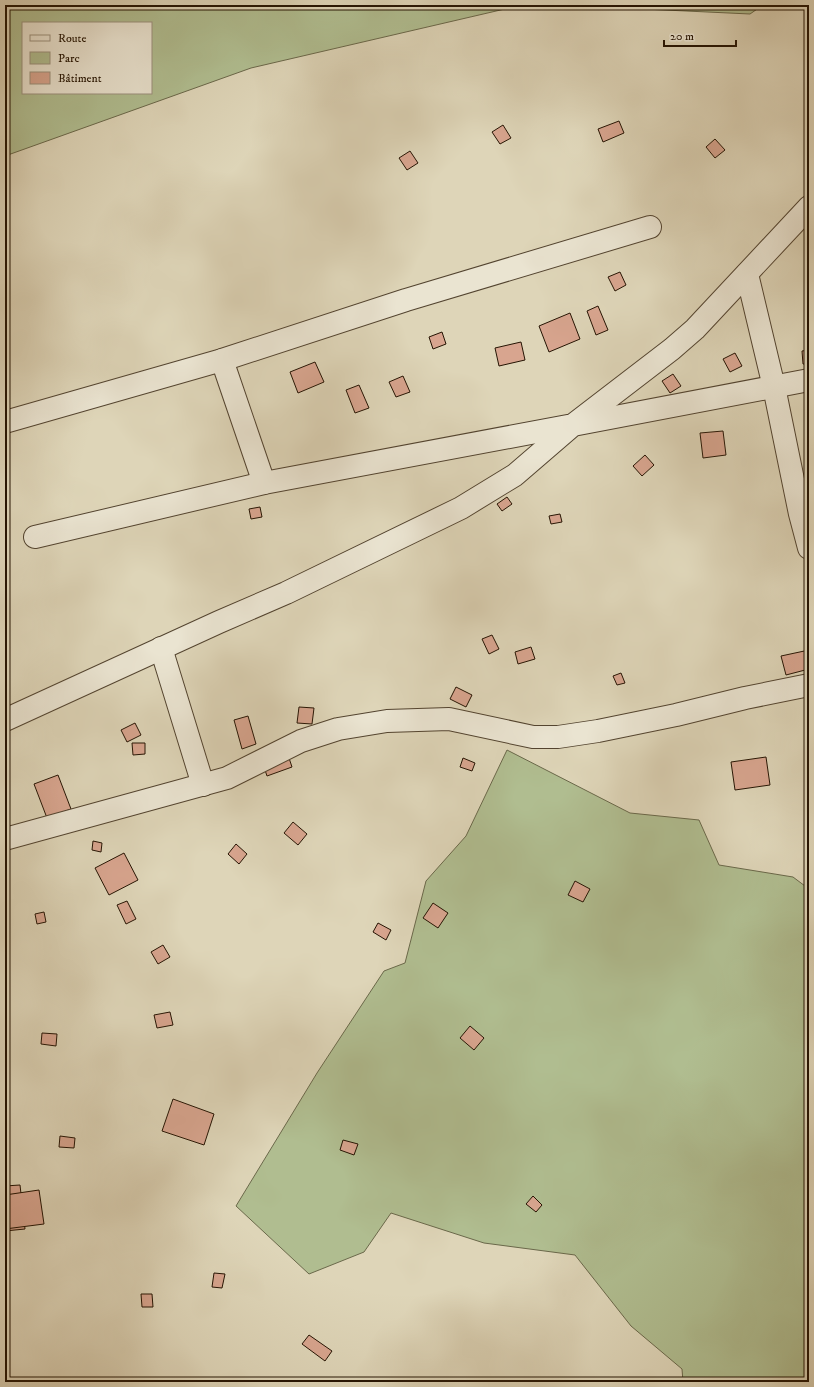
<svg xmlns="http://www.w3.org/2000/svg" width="814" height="1387" font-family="'IM FELL DW Pica',serif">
<rect width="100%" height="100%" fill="#ded5b8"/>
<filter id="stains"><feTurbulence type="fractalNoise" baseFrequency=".005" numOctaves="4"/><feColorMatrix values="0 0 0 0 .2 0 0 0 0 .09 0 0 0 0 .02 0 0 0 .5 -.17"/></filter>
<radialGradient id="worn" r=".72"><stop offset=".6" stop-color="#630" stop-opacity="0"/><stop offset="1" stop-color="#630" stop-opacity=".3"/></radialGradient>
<!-- green -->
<g fill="#b0bd90" stroke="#6a684a" fill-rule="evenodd">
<path d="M5,5H522L251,68L5,156ZM23,23H151V93H23Z"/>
<path d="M559,5H763L750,14Z"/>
<path d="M507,750L630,813L699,820L719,865L793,877L809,889V1382H683L682,1369L631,1326L575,1255L484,1243L391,1213L364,1252L309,1274L236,1206L317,1073L384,971L405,963L426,881L466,836Z"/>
</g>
<!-- building -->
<g fill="#d8a58f" stroke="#251403">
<path d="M619,121L624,133L603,142L598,129Z"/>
<path d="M503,125L511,138L500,144L492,132Z"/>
<path d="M715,139L725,150L715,158L706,147Z"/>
<path d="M410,151L418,163L407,170L399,158Z"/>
<path d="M620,272L626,285L615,291L608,277Z"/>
<path d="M598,306L608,330L596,335L587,311Z"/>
<path d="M570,313L580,339L549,352L539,326Z"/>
<path d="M442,332L446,344L433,349L429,337Z"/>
<path d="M521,342L525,360L499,366L495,348Z"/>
<path d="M809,350V364H803L802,351Z"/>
<path d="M735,353L742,366L730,372L723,359Z"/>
<path d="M315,362L324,382L298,393L290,372Z"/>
<path d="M673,374L681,386L670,393L662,381Z"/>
<path d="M403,376L410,392L396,397L389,382Z"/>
<path d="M359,385L369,408L355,413L346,390Z"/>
<path d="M723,431L726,455L703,458L700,433Z"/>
<path d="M645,455L654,465L642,476L633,466Z"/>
<path d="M507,497L512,504L502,511L497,504Z"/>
<path d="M260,507L262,517L251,519L249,509Z"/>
<path d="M560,514L562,522L551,524L549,516Z"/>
<path d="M492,635L499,649L489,654L482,639Z"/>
<path d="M531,647L535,659L518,664L515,652Z"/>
<path d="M809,650V669L786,675L781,656Z"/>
<path d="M621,673L625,683L617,685L613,676Z"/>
<path d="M456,687L472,695L466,707L450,699Z"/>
<path d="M299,707L314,708L312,724L297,723Z"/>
<path d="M248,716L256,744L242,749L234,720Z"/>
<path d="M135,723L141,735L127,742L121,730Z"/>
<path d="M132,743H145V754L133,755Z"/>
<path d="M288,755L292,767L267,776L263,764Z"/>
<path d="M766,757L770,785L735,790L731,762Z"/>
<path d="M463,758L475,763L472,771L460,767Z"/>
<path d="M58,775L71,809L47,818L34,784Z"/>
<path d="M293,822L307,834L298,845L284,833Z"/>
<path d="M93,841L102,843L101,852L92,850Z"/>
<path d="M236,844L247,854L239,864L228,854Z"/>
<path d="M124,853L138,880L109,895L95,868Z"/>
<path d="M575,881L590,889L583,902L568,895Z"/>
<path d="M127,901L136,919L126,924L117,905Z"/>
<path d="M433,903L448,913L438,928L423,918Z"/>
<path d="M44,912L46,922L37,924L35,914Z"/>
<path d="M378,923L391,930L386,940L373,932Z"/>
<path d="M163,945L170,957L158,964L151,952Z"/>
<path d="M170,1012L173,1025L157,1028L154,1015Z"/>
<path d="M470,1026L484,1038L474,1050L460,1038Z"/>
<path d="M42,1033L57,1034L56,1046L41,1044Z"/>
<path d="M173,1099L214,1114L204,1145L162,1131Z"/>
<path d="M60,1136L75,1138L74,1148L59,1147Z"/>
<path d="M343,1140L358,1144L354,1155L340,1150Z"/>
<path d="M20,1185L25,1229L5,1231V1186Z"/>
<path d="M39,1190L44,1224L5,1229V1195Z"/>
<path d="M533,1196L542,1205L536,1212L526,1204Z"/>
<path d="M214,1273L225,1274L222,1288L212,1287Z"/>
<path d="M141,1294H152L153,1307H142Z"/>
<path d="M309,1335L332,1351L325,1361L302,1344Z"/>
</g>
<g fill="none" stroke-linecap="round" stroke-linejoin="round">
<!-- minor casing -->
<g stroke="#534430" stroke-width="24">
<g id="minor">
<path d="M747,274L774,387L800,514L809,548"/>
<path d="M222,360L264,483"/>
<path d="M5,422L222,360L406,300L650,227"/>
<path d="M35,537L264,483L573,425L672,349L695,329L809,207"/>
<path d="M161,648L203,785"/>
<path d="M5,720L219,622L286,593L461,508L515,475L573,425L809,380"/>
<path d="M5,839L227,778L301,741L338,729L387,721L449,719L533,737H558L598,731L676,715L745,698L809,685"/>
</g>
</g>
<!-- minor -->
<use href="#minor" stroke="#eae4d1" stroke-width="22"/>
</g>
<!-- margin -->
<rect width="814" height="1387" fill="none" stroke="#ded5b8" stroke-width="20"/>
<rect x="6" y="6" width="802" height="1375" fill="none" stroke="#251403" stroke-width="2"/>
<rect x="10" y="10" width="794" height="1367" fill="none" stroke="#251403"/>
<!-- legend -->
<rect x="22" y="22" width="130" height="72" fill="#eae4d1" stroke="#9b917f"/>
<rect x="30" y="35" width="20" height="6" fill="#eae4d1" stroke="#9b917f"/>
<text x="58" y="42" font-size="12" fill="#251403">Route</text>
<rect x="30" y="52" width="20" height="12" fill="#b0bd90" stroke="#9b917f"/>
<text x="58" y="62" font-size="12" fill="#251403">Parc</text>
<rect x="30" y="72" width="20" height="12" fill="#d8a58f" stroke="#9b917f"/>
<text x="58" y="82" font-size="12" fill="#251403">Bâtiment</text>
<!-- scale -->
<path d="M664 40v6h72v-6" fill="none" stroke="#251403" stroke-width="2"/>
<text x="670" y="40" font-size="12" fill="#251403" stroke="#eae4d1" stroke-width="3" paint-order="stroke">20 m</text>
<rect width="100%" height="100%" filter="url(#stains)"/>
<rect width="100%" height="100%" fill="url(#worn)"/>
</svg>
